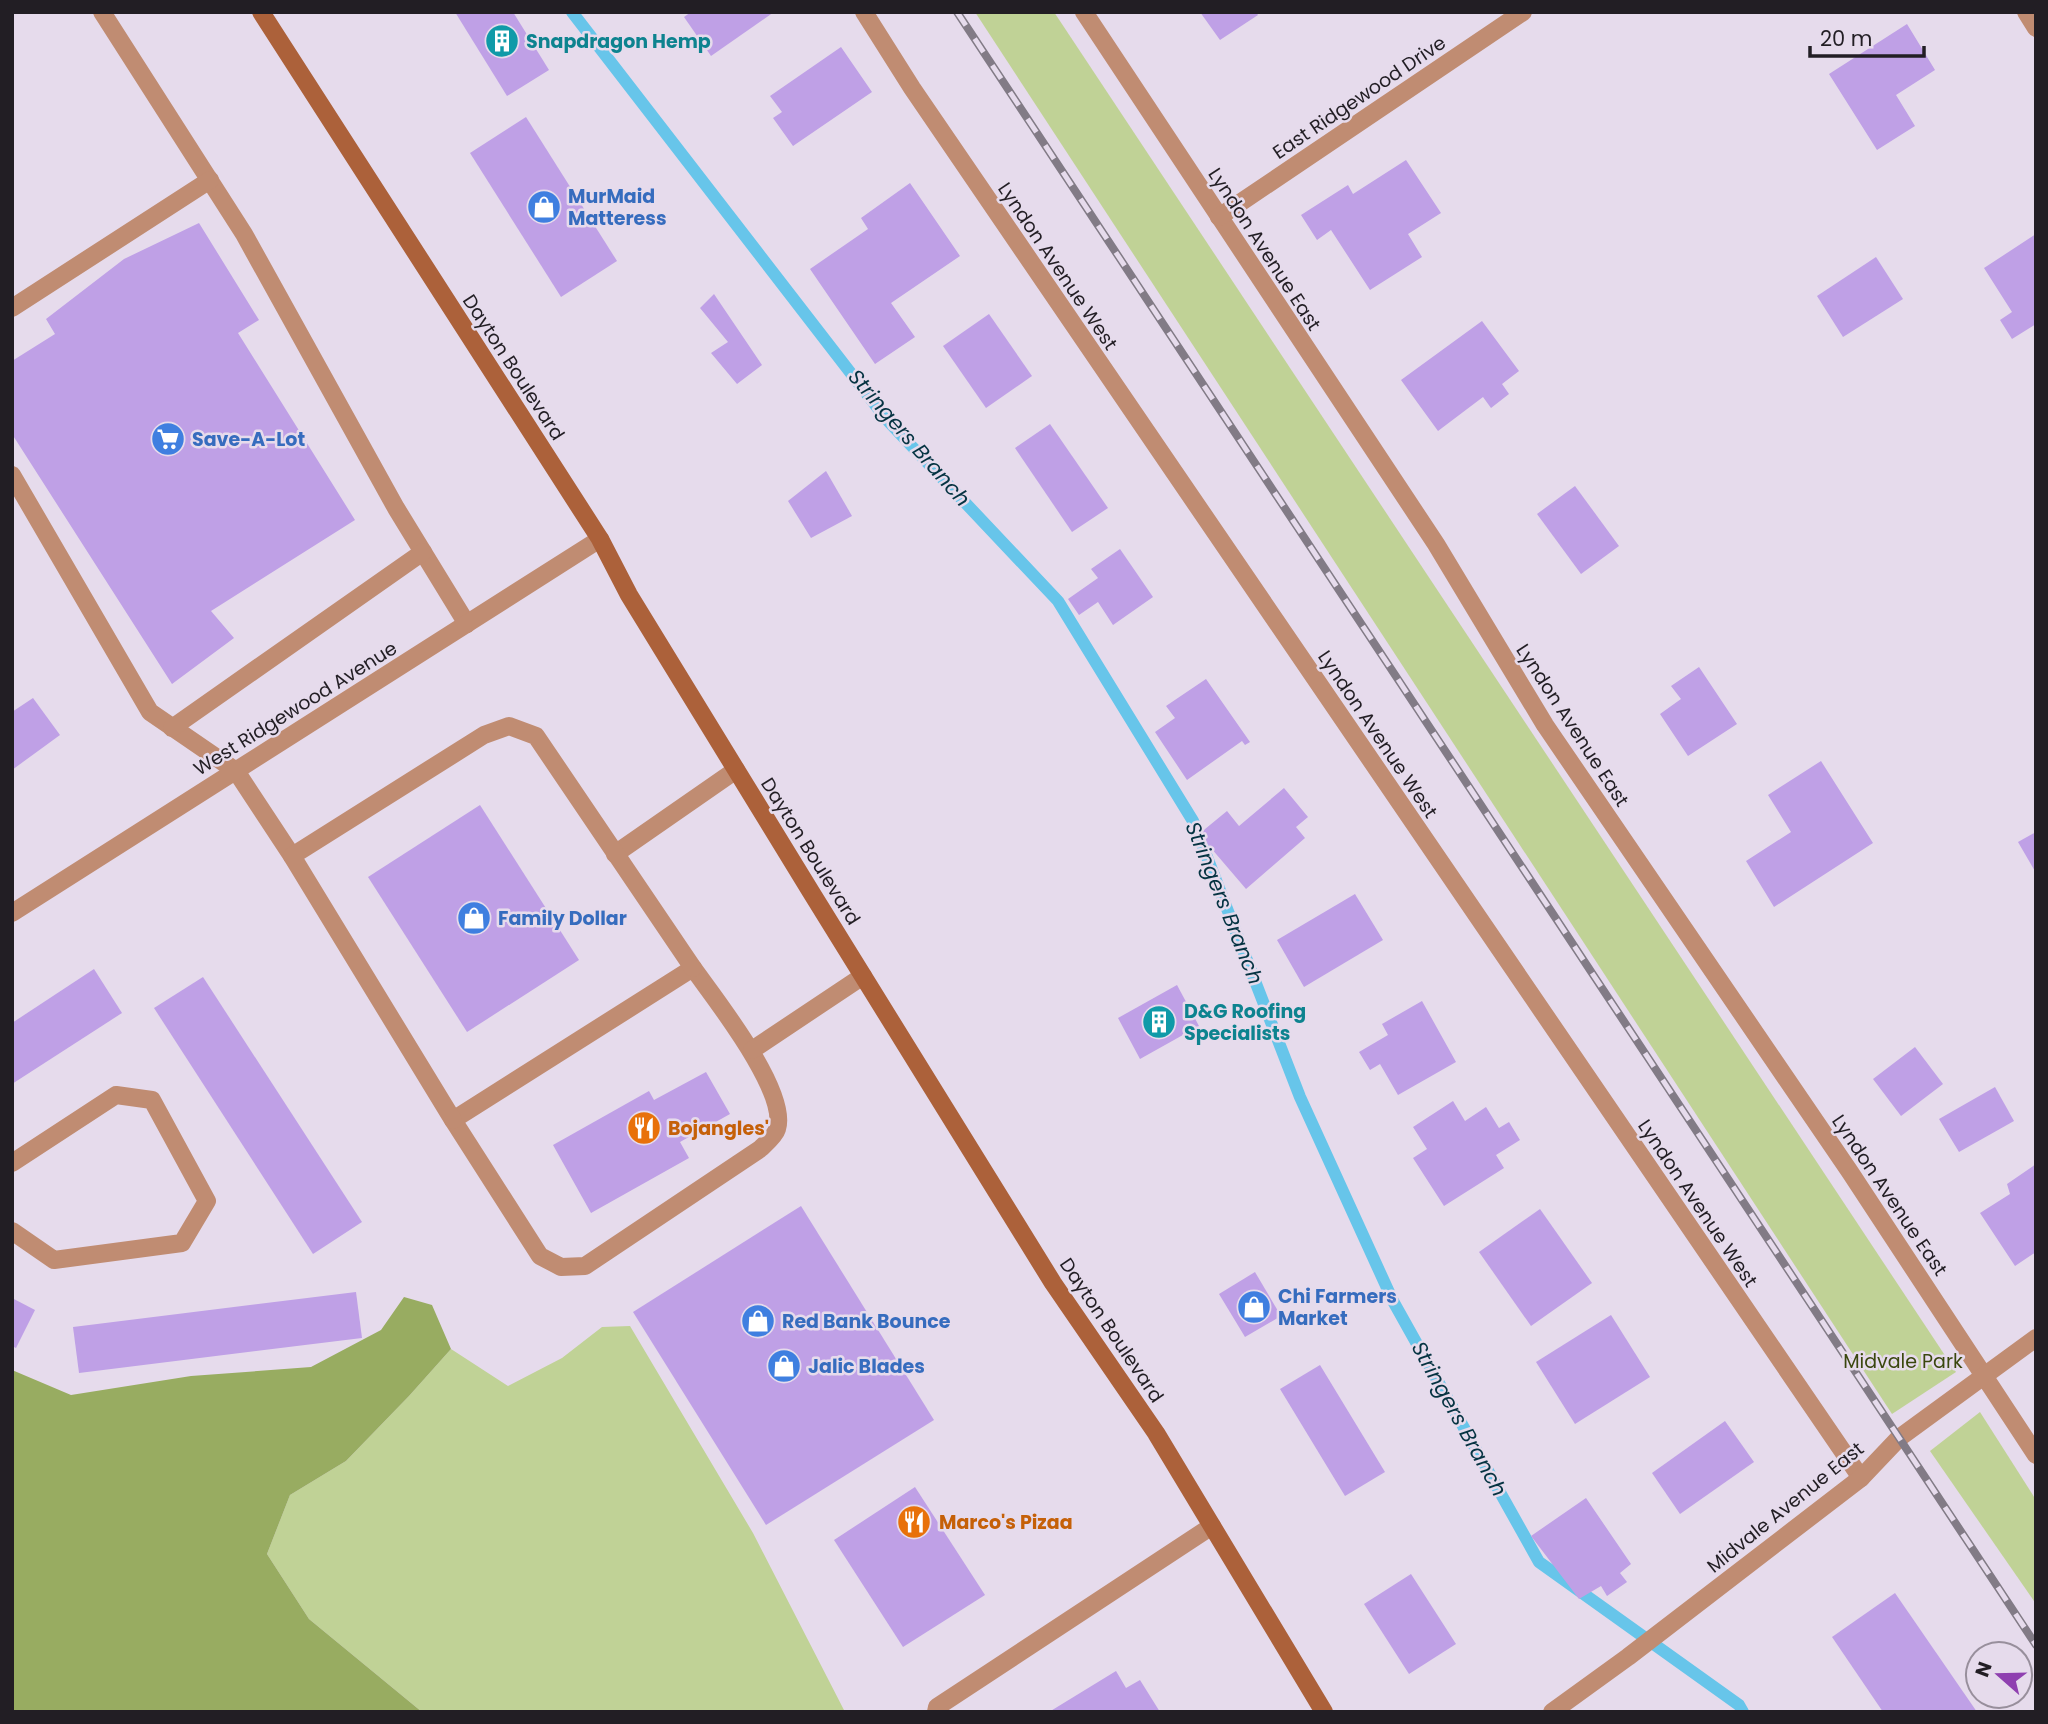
<svg xmlns="http://www.w3.org/2000/svg" width="2048" height="1724" font-family="Poppins,sans-serif">
<rect width="100%" height="100%" fill="#e6dbec"/>
<!-- green -->
<g fill="#c0d296">
<path d="M975,12H1054L1956,1372L1892,1414Z"/>
<path d="M630,1326L753,1533L845,1712H422L309,1619L267,1554L290,1495L346,1461L409,1396L451,1349L508,1386L562,1358L602,1327Z"/>
<path d="M1980,1412L2036,1500V1604L1930,1451Z"/>
</g>
<!-- forest -->
<path fill="#98ac61" d="M404,1297L432,1305L451,1349L409,1396L346,1461L290,1495L267,1554L309,1619L422,1712H12V1370L71,1395L191,1376L311,1367L381,1330Z"/>
<g fill="none" stroke-linecap="round" stroke-linejoin="round">
<!-- stream -->
<path stroke="#67c5ea" stroke-width="12" d="M572,12L887,420L1058,601L1193,821L1300,1097L1393,1301L1539,1562L1739,1705L1743,1712"/>
</g>
<!-- building -->
<g fill="#bfa0e6">
<path d="M455,12H513L549,70L507,96Z"/>
<path d="M691,12H774L711,56L684,17Z"/>
<path d="M1200,12H1256L1258,15L1220,40Z"/>
<path d="M1907,24L1935,70L1896,95L1915,126L1877,150L1829,74Z"/>
<path d="M841,47L872,92L793,146L773,118L782,112L770,96Z"/>
<path d="M526,117L617,261L561,297L470,153Z"/>
<path d="M1406,160L1441,213L1408,234L1422,257L1370,290L1331,230L1317,240L1301,215L1348,185L1353,194Z"/>
<path d="M910,183L960,256L891,303L915,337L875,364L810,269L868,229L861,218Z"/>
<path d="M199,223L259,320L238,333L355,520L211,611L234,638L172,684L12,434V361L55,334L46,319L124,259Z"/>
<path d="M2036,234V324L2012,339L2000,320L2012,312L1984,268Z"/>
<path d="M1876,257L1903,299L1843,337L1817,296Z"/>
<path d="M714,294L762,365L737,384L711,353L728,342L700,308Z"/>
<path d="M989,314L1032,376L986,408L943,346Z"/>
<path d="M1482,321L1519,371L1502,384L1509,394L1491,408L1483,397L1438,431L1401,380Z"/>
<path d="M1050,424L1108,508L1072,532L1015,448Z"/>
<path d="M826,471L852,516L811,538L788,501Z"/>
<path d="M1575,486L1619,546L1581,574L1537,514Z"/>
<path d="M1120,549L1153,597L1113,625L1098,602L1079,615L1068,599L1098,578L1091,569Z"/>
<path d="M1699,667L1737,724L1688,756L1660,714L1681,699L1671,686Z"/>
<path d="M1206,679L1250,742L1245,745L1242,741L1187,780L1155,732L1175,718L1166,706Z"/>
<path d="M33,698L60,735L12,770V712Z"/>
<path d="M1821,761L1873,843L1774,907L1746,861L1791,832L1768,795Z"/>
<path d="M1284,788L1308,817L1296,827L1305,838L1246,889L1199,834L1227,811L1239,826Z"/>
<path d="M480,805L579,960L467,1032L368,877Z"/>
<path d="M2036,832V873L2018,842Z"/>
<path d="M1355,894L1383,940L1304,987L1277,940Z"/>
<path d="M94,969L122,1013L12,1084V1023Z"/>
<path d="M203,977L362,1222L313,1254L154,1008Z"/>
<path d="M1177,985L1199,1026L1140,1059L1118,1018Z"/>
<path d="M1422,1001L1456,1062L1398,1095L1380,1064L1370,1070L1359,1052L1388,1035L1382,1024Z"/>
<path d="M1915,1047L1943,1084L1901,1116L1873,1079Z"/>
<path d="M706,1072L730,1114L680,1142L689,1158L591,1213L553,1145L649,1091L654,1100Z"/>
<path d="M1995,1087L2014,1121L1959,1152L1939,1119Z"/>
<path d="M1453,1101L1465,1121L1486,1107L1499,1128L1509,1122L1520,1140L1496,1155L1504,1168L1444,1206L1413,1158L1427,1149L1413,1127Z"/>
<path d="M2036,1164V1252L2015,1266L1980,1213L2010,1194L2007,1184Z"/>
<path d="M801,1206L934,1420L766,1525L633,1312Z"/>
<path d="M1540,1209L1592,1283L1531,1326L1479,1252Z"/>
<path d="M1255,1272L1281,1316L1245,1337L1219,1294Z"/>
<path d="M356,1292L362,1338L79,1373L73,1327Z"/>
<path d="M12,1298L35,1310L16,1348L12,1346Z"/>
<path d="M1611,1315L1650,1377L1575,1424L1536,1362Z"/>
<path d="M1320,1365L1385,1472L1345,1496L1280,1389Z"/>
<path d="M1725,1421L1754,1462L1680,1514L1652,1473Z"/>
<path d="M915,1487L985,1595L903,1647L834,1540Z"/>
<path d="M1586,1498L1631,1564L1620,1573L1627,1582L1607,1596L1601,1586L1579,1599L1531,1536Z"/>
<path d="M1411,1574L1456,1644L1409,1674L1364,1604Z"/>
<path d="M1895,1593L1977,1712H1883L1832,1637Z"/>
<path d="M1116,1671L1126,1688L1140,1680L1160,1712H1049Z"/>
</g>
<g fill="none" stroke-linecap="round" stroke-linejoin="round">
<!-- lane -->
<g stroke="#c08c72" stroke-width="18">
<path d="M102,12L244,234L396,508L467,624"/>
<path d="M12,308L210,180"/>
<path d="M12,475L150,712L236,771L292,856"/>
<path d="M172,728L423,552"/>
<path d="M615,854L736,770"/>
<path d="M693,968C715,999 789,1092 777,1129C775,1136 765,1144 760,1149L585,1266L561,1267L540,1256L453,1120Z"/>
<path d="M752,1050L863,976"/>
<path d="M453,1120L292,856L484,735L509,726L536,736L693,968"/>
<path d="M936,1712L937,1707L1212,1526"/>
</g>
<!-- street -->
<g stroke="#c08c72" stroke-width="18">
<path d="M864,12L912,88L1861,1478"/>
<path d="M1084,12L1436,544L1545,725L1850,1172L2036,1455"/>
<path d="M2026,12L2036,28"/>
<path d="M1219,217L1523,12"/>
<path d="M12,913L600,539"/>
<path d="M12,1163L116,1095L152,1100L207,1201L182,1243L54,1260L12,1231"/>
<path d="M1552,1712L1628,1657L1861,1478L1899,1438L2036,1338"/>
</g>
<!-- secondary -->
<path stroke="#ac613a" stroke-width="18" d="M261,12L600,539L629,595L811,892L1053,1283L1156,1433L1324,1712"/>
<!-- rail casing -->
<g stroke="#827b86" stroke-width="8">
<path id="rail" d="M957,12L2036,1645"/>
</g>
<!-- rail -->
<use href="#rail" stroke="#e6dbec" stroke-width="5" stroke-dasharray="16" stroke-linecap="butt"/>
</g>
<!-- icons -->
<defs>
<g id="building-disc" transform="scale(1.75)"><circle r="9.5" fill="#0f9aa8" stroke="#e6dbec"/><path d="M-4-6H4V6H1V3H-1V6H-4ZM-2.5-4.3h1.7v1.8h-1.7ZM.8-4.3h1.7v1.8H.8ZM-2.5-1h1.7V.8h-1.7ZM.8-1h1.7V.8H.8Z" fill="#fff"/></g>
<g id="shop-disc" transform="scale(1.75)"><circle r="9.5" fill="#3f7fe0" stroke="#e6dbec"/><path d="M-5-2.5h2.3a2.7 3.5 0 0 1 5.4 0H5L5.5 6h-11ZM-1.5-2.5h3a1.5 2.3 0 0 0-3 0Z" fill="#fff"/></g>
<g id="supermarket-disc" transform="scale(1.75)"><circle r="9.5" fill="#3f7fe0" stroke="#e6dbec"/><path d="M-6-5.5h2.5l.6 2H6L4.5 2H-2.5L-4.4-4H-6ZM-1.5 3.2a1.3 1.3 0 1 0 .1 0ZM3 3.2a1.3 1.3 0 1 0 .1 0Z" fill="#fff"/></g>
<g id="restaurant-disc" transform="scale(1.75)"><circle r="9.5" fill="#e8710a" stroke="#e6dbec"/><path d="M-5-6h1v4h1v-4h1v4h1v-4h1v5L-1.5 .5V6h-2V.5L-5-1ZM5-6V6H3V1.5H1.5Q1.5-4 5-6Z" fill="#fff"/></g>
</defs>
<g fill-rule="evenodd">
<use href="#building-disc" x="502" y="41"/>
<use href="#shop-disc" x="544" y="207"/>
<use href="#supermarket-disc" x="168" y="439"/>
<use href="#shop-disc" x="474" y="918"/>
<use href="#building-disc" x="1159" y="1022"/>
<use href="#restaurant-disc" x="644" y="1128"/>
<use href="#shop-disc" x="1254" y="1307"/>
<use href="#shop-disc" x="758" y="1321"/>
<use href="#shop-disc" x="784" y="1366"/>
<use href="#restaurant-disc" x="914" y="1522"/>
</g>
<g text-anchor="middle" stroke-width="5" stroke-linejoin="round" paint-order="stroke">
<!-- culture labels -->
<g font-size="19" font-weight="bold" fill="#0d838f" stroke="#e6dbec" text-anchor="start">
<text x="526" y="48">Snapdragon Hemp</text>
<text x="1184" y="1018">D&amp;G Roofing<tspan x="1184" dy="22">Specialists</tspan></text>
</g>
<!-- street labels -->
<g font-size="19" fill="#221e24" stroke="#e6dbec">
<text transform="translate(1359 97) rotate(-34)" y="7">East Ridgewood Drive</text>
<text transform="translate(1265 249) rotate(57)" y="7">Lyndon Avenue East</text>
<text transform="translate(1058 266) rotate(56)" y="7">Lyndon Avenue West</text>
<text transform="translate(514 367) rotate(57)" y="7">Dayton Boulevard</text>
<text transform="translate(295 708) rotate(-32)" y="7">West Ridgewood Avenue</text>
<text transform="translate(1573 725) rotate(57)" y="7">Lyndon Avenue East</text>
<text transform="translate(1378 734) rotate(56)" y="7">Lyndon Avenue West</text>
<text transform="translate(811 851) rotate(58)" y="7">Dayton Boulevard</text>
<text transform="translate(1890 1195) rotate(56)" y="7">Lyndon Avenue East</text>
<text transform="translate(1698 1203) rotate(56)" y="7">Lyndon Avenue West</text>
<text transform="translate(1112 1330) rotate(56)" y="7">Dayton Boulevard</text>
<text transform="translate(1785 1507) rotate(-39)" y="7">Midvale Avenue East</text>
</g>
<!-- shop labels -->
<g font-size="19" font-weight="bold" fill="#366cbe" stroke="#e6dbec" text-anchor="start">
<text x="568" y="203">MurMaid<tspan x="568" dy="22">Matteress</tspan></text>
<text x="192" y="446">Save-A-Lot</text>
<text x="498" y="925">Family Dollar</text>
<text x="1278" y="1303">Chi Farmers<tspan x="1278" dy="22">Market</tspan></text>
<text x="782" y="1328">Red Bank Bounce</text>
<text x="808" y="1373">Jalic Blades</text>
</g>
<!-- food labels -->
<g font-size="19" font-weight="bold" fill="#c56008" stroke="#e6dbec" text-anchor="start">
<text x="668" y="1135">Bojangles'</text>
<text x="939" y="1529">Marco's Pizaa</text>
</g>
<!-- park labels -->
<g font-size="19" fill="#3a470e" stroke="#e6dbec">
<text x="1903" y="1368">Midvale Park</text>
</g>
<!-- water labels -->
<g font-size="21" font-style="italic" fill="#053342" stroke="#e6dbec">
<text transform="translate(909 438) rotate(49)" y="7">Stringers Branch</text>
<text transform="translate(1224 903) rotate(68)" y="7">Stringers Branch</text>
<text transform="translate(1459 1419) rotate(61)" y="7">Stringers Branch</text>
</g>
</g>
<!-- border -->
<rect width="2048" height="1724" fill="none" stroke="#221e24" stroke-width="28"/>
<!-- north arrow -->
<g transform="translate(1999 1675) rotate(290)"><circle r="33" fill="#e6dbec" stroke="#988f9c" stroke-width="2"/>
<path d="M0-5L12 26L0 18L-12 26Z" fill="#8f40b0"/>
<text y="-10" font-size="19" font-weight="bold" text-anchor="middle" fill="#221e24">N</text>
</g>
<!-- scale -->
<path d="M1810 46v10h114v-10" fill="none" stroke="#221e24" stroke-width="3.5"/>
<text x="1820" y="46" font-size="21" fill="#221e24" stroke="#e6dbec" stroke-width="5" paint-order="stroke">20 m</text>
</svg>
